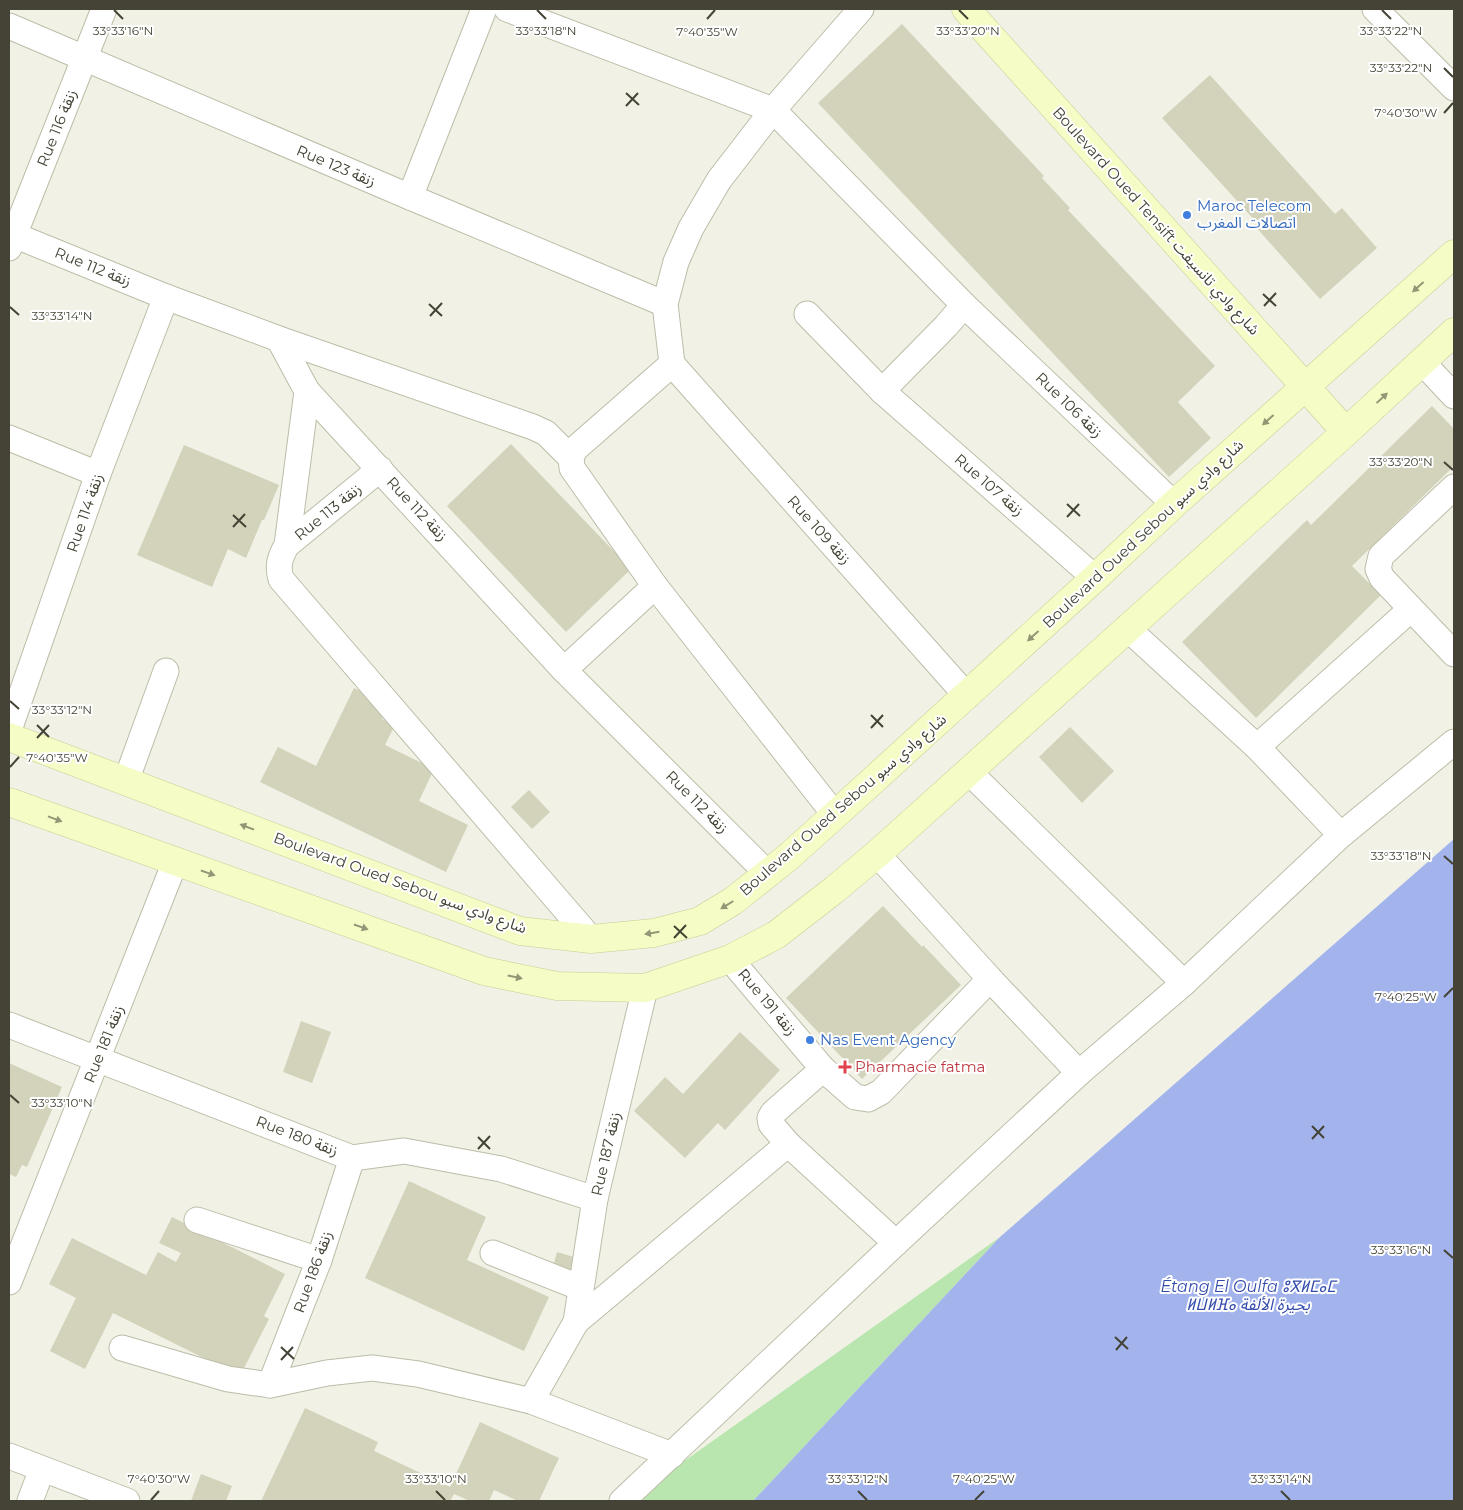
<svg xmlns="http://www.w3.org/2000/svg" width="1463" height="1510" font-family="Montserrat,'Noto Sans Arabic','Noto Sans Tifinagh',sans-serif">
<rect width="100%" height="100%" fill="#f1f2e5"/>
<!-- green -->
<path fill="#b9e5af" d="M1000,1237L753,1501H628Z"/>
<!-- water -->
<path fill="#a3b4ed" d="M1454,839V1501H753L1000,1237Z"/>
<!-- building -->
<g fill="#d3d2bb">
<path d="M902,24L1044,176L1042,178L1070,208L1068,210L1215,366L1178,402L1211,438L1169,477L818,103Z"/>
<path d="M1210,75L1335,214L1342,208L1377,248L1320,299L1254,225L1257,223L1162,118Z"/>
<path d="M1432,406L1454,429V466L1352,566L1381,595L1256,718L1182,642L1307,520L1311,525Z"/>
<path d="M511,444L631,569L566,632L447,506Z"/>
<path d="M184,445L279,485L264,520H262L246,558L228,549L212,587L137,555Z"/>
<path d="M354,688L389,705L382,719L395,725L385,745L434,769L419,801L468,825L446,872L260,782L278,747L316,766Z"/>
<path d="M1070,727L1114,771L1082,803L1039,757Z"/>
<path d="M529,790L550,812L532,829L511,807Z"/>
<path d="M883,906L922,947L923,945L961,985L862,1079L786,998Z"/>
<path d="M301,1021L331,1032L312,1083L283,1072Z"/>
<path d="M740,1032L780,1070L725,1130L718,1123L685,1158L634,1111L665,1077L683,1094Z"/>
<path d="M9,1063L62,1087L27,1167L22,1165L16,1177L9,1174Z"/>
<path d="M409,1181L486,1217L467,1260L549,1297L524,1351L365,1278Z"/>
<path d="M172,1217L285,1274L264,1316L269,1319L240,1376L113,1313L85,1369L50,1351L76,1298L49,1284L72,1238L146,1275L158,1252L176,1262L181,1253L159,1243Z"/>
<path d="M557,1252L574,1257L570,1272L553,1267Z"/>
<path d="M305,1408L378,1442L374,1451L450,1487L480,1422L559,1458L539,1501H518L494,1490L489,1501H470L454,1494L450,1501H261Z"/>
<path d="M201,1474L232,1486L226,1501H191Z"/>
</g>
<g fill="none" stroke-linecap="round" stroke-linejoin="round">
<!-- street casing -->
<g stroke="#bcbda8" stroke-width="27">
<g id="street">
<path d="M507,9L773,110L964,305L1174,504"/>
<path d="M1375,9L1454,88"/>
<path d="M9,26L410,197L665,304"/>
<path d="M410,197L484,9"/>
<path d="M14,235L166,297L279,339L307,391L564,670L767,873"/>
<path d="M9,248L104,9"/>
<path d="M807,314L882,391L1095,578"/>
<path d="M279,339L533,427L546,433L571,458"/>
<path d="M1422,362L1454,396"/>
<path d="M672,364L967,696"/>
<path d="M882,391L946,326L964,305"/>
<path d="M9,438L98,474"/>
<path d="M380,469L287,545C280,557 277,565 281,579L591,939"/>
<path d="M1454,487L1381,556L1378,569L1382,578L1454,654"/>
<path d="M287,545L307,391"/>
<path d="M1127,628L1257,747L1341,835"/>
<path d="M564,670L655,586"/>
<path d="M9,730L98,474L166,297"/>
<path d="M1257,747L1411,609"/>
<path d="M969,772L1184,983"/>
<path d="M126,781L166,671"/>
<path d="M835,815L655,586L572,468L571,458L575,449L672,364L665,304L676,262L691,228L719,180L773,110L861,9"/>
<path d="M877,854L990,979L1079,1073"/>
<path d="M730,959L823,1069L855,1097L868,1099L881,1092L990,979"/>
<path d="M9,1025L352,1158L404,1151L501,1169L595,1199"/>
<path d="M823,1069L773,1113L770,1118L771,1124L788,1144L896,1243"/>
<path d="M197,1220L319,1260"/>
<path d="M493,1253L581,1288"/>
<path d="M9,1282L175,862"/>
<path d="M576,1322L595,1199L645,988"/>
<path d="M122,1348L228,1379L270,1385L327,1373L372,1368L418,1374L531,1401L672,1455"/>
<path d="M270,1385L319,1260L352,1158"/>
<path d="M531,1401L576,1322L788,1144"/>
<path d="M9,1456L127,1501"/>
<path d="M30,1501L42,1469"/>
<path d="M622,1501L896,1243L1079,1073L1184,983L1341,835L1454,742"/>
</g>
</g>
<!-- secondary casing -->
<g stroke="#c6cd94" stroke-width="29">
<g id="secondary">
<path d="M966,9L1346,432"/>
<path d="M9,737L520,931L591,939L654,933L700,921L733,901L787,858L835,815L1095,578L1174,504L1454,254"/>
<path d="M9,802L484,971L557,986L645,988L730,959L776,935L834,890L877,854L1346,432L1454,332"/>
</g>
</g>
<!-- street -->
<use href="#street" stroke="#fff" stroke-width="25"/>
<!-- secondary -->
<use href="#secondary" stroke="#f5fcc5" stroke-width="28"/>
</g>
<!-- one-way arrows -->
<defs><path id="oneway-solid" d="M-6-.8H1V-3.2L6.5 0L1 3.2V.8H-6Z" transform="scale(1.25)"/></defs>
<g fill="#949676">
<use href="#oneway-solid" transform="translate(1418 287) rotate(138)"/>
<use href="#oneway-solid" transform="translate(1382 398) rotate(-43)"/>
<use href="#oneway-solid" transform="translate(1268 420) rotate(138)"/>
<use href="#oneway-solid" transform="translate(1033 636) rotate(138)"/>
<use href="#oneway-solid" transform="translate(55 819) rotate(20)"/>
<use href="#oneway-solid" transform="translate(247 827) rotate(-159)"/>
<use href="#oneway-solid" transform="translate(208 873) rotate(19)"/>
<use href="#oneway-solid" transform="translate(727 905) rotate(148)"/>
<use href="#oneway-solid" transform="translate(361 927) rotate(19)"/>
<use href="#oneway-solid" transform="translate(652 933) rotate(171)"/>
<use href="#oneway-solid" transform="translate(515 977) rotate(12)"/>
</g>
<!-- ticks -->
<path fill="none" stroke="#444335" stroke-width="2" d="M114,10L123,19M537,10L546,19M959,10L968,19M1382,10L1391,19M707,19L715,10M1444,68L1453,77M626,93L639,105M626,106L638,93M1444,113L1453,103M1263,294L1276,306M429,304L442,316M1264,306L1276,293M10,307L19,315M430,316L442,303M1444,462L1453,470M1067,504L1080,516M233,515L246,527M1067,517L1079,504M233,527L245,514M10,701L19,709M871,715L883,727M37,725L49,737M871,728L883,715M37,738L49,725M10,767L19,757M1444,856L1453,864M674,926L687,938M674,938L686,925M1444,997L1453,988M10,1095L19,1103M1312,1126L1324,1138M478,1137L490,1149M1312,1139L1324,1126M478,1149L490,1136M1444,1250L1453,1258M1115,1337L1128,1349M281,1347L294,1359M1116,1350L1127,1337M281,1360L293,1347M436,1491L445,1500M858,1491L867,1500M1281,1491L1290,1500M151,1500L159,1491M975,1500L984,1491"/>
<!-- markers -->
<g fill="#3f7fe0" stroke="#fff" stroke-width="2">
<circle cx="1187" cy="215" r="5"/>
<circle cx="810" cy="1040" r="5"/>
</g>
<path fill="#e0444e" stroke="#fff" stroke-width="2" d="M842.5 1059.5h5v5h5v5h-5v5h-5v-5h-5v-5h5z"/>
<g text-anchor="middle" stroke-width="4" stroke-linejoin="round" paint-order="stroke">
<!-- street labels -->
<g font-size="15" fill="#444335" stroke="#fff">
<text transform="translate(57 128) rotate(-68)" y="5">Rue 116 زنقة</text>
<text transform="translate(336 166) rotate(23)" y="5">Rue 123 زنقة</text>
<text transform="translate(1156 221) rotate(48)" y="5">Boulevard Oued Tensift شارع وادي تانسيفت</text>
<text transform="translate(93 267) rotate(22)" y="5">Rue 112 زنقة</text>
<text transform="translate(1069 405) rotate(44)" y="5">Rue 106 زنقة</text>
<text transform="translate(989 485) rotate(41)" y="5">Rue 107 زنقة</text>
<text transform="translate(417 509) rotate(47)" y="5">Rue 112 زنقة</text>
<text transform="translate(328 512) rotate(-39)" y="5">Rue 113 زنقة</text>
<text transform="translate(85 513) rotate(-71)" y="5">Rue 114 زنقة</text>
<text transform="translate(819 530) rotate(48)" y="5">Rue 109 زنقة</text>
<text transform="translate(1143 534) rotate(-43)" y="5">Boulevard Oued Sebou شارع وادي سبو</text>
<text transform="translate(697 802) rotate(45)" y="5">Rue 112 زنقة</text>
<text transform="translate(843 805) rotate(-41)" y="5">Boulevard Oued Sebou شارع وادي سبو</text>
<text transform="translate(400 883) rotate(20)" y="5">Boulevard Oued Sebou شارع وادي سبو</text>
<text transform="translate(767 1002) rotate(50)" y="5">Rue 191 زنقة</text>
<text transform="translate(104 1044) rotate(-68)" y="5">Rue 181 زنقة</text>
<text transform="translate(297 1136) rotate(21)" y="5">Rue 180 زنقة</text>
<text transform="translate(606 1154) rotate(-77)" y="5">Rue 187 زنقة</text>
<text transform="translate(313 1272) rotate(-70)" y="5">Rue 186 زنقة</text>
</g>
<!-- shop labels -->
<g font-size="15" fill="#366cbe" stroke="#fff" text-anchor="start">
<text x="1197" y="211">Maroc Telecom<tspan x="1197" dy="17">اتصالات المغرب</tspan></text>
<text x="820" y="1045">Nas Event Agency</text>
</g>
<!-- health labels -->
<g font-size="15" fill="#be3a42" stroke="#fff" text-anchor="start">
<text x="855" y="1072">Pharmacie fatma</text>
</g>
<!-- water labels -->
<g font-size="16" font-style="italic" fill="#334cab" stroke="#fff">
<text x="1248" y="1292">Étang El Oulfa ⵓⴳⵍⵎⴰⵎ<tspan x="1248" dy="18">ⵍⵡⵍⴼⴰ بحيرة الألفة</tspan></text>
</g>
</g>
<g font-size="12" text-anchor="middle" fill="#444335" stroke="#fff" stroke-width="4" stroke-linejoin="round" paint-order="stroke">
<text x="123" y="35">33°33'16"N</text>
<text x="546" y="35">33°33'18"N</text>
<text x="968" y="35">33°33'20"N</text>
<text x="1391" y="35">33°33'22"N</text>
<text x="707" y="36">7°40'35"W</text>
<text x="1401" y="72">33°33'22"N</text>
<text x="1406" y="117">7°40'30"W</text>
<text x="62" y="320">33°33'14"N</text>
<text x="1401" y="466">33°33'20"N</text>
<text x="62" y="714">33°33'12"N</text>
<text x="57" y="762">7°40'35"W</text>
<text x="1401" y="860">33°33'18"N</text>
<text x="1406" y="1001">7°40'25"W</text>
<text x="62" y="1107">33°33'10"N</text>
<text x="1401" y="1254">33°33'16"N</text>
<text x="159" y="1483">7°40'30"W</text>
<text x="984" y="1483">7°40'25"W</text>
<text x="436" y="1483">33°33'10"N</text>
<text x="858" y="1483">33°33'12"N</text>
<text x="1281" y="1483">33°33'14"N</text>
</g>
<!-- border -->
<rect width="1463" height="1510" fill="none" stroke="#444335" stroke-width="20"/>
</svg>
